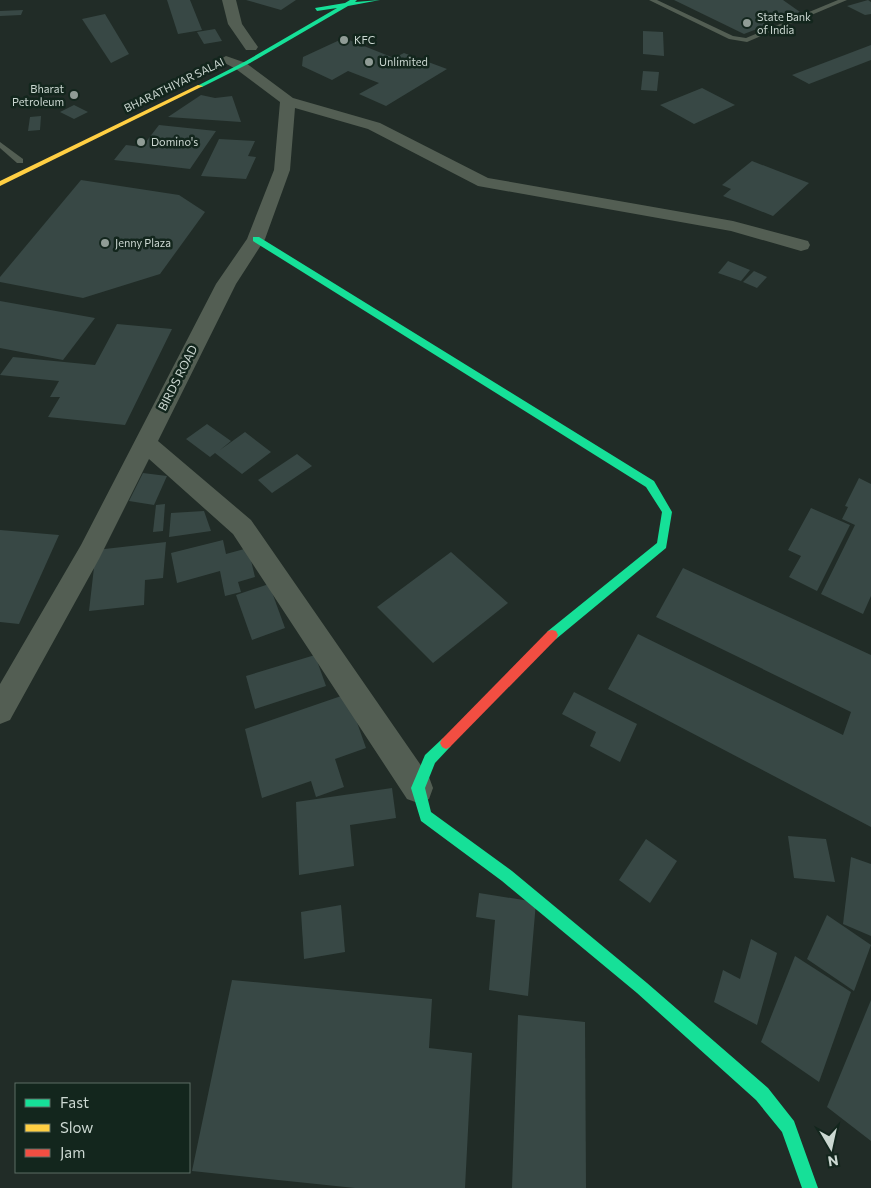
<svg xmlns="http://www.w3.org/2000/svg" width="871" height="1188" font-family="Commissioner,sans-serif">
<rect width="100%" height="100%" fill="#212c27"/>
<!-- building -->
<g fill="#384845">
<path d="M167,0H190L202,30L178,34Z"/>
<path d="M246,0H296L281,10Z"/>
<path d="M674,0H783L800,12L744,34Z"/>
<path d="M868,0L871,2V14L865,15L847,6Z"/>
<path d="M23,10L21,15L0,16V11Z"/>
<path d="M105,14L129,54L111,63L82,19Z"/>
<path d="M215,29L222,41L204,44L197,32Z"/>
<path d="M643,31L663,32L664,56L643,54Z"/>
<path d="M344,38L394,58L404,53L447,69L386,106L359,94L379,83L348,71L332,80L302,66L303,57Z"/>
<path d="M871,45V60L809,84L792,75Z"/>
<path d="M643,71L659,72L657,91L641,90Z"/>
<path d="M702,88L735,105L694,124L660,105Z"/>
<path d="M201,95L215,98L232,96L241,122L168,117Z"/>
<path d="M74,105L88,112L74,119L60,112Z"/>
<path d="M41,116L40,130L28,131L30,117Z"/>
<path d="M159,125L216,131L190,169L114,160L126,145L142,147Z"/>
<path d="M219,139L255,141L248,156L256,157L246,179L201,176Z"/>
<path d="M752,161L809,183L773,216L723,196L731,189L722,185Z"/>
<path d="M81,180L179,195L205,212L160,274L83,298L0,282V277Z"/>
<path d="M728,261L750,270L741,281L718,273Z"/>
<path d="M754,271L767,277L757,288L743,282Z"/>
<path d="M0,301L95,318L63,360L0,348Z"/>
<path d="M117,324L172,329L125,425L48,417L60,397H50L59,381L0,375L13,357L95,365Z"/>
<path d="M207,424L231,441L220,450L245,432L271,452L242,474L215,453L210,457L186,439Z"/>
<path d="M297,454L312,466L272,493L258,480Z"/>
<path d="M143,473L167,476L154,505L129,501Z"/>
<path d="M859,478L871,484V596L863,614L821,594L855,525L842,519L848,507L845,506Z"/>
<path d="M165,504L163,531L153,532L156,505Z"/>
<path d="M811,508L850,525L817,591L789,577L801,556L788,550Z"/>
<path d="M204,511L211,531L169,537L171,513Z"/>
<path d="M0,530L59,535L19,624L0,622Z"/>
<path d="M223,540L226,554L248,548L255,577L238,582L241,592L225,596L220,571L177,583L171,553Z"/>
<path d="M166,542L163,578L145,580L144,605L89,611L96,550Z"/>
<path d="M451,552L508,603L433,663L377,607Z"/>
<path d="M683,568L871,655V827L608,689L638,634L843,735L851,712L656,617Z"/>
<path d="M269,584L285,628L252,640L236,595Z"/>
<path d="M315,655L326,686L255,709L246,676Z"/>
<path d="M574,692L637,724L620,762L590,746L596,732L562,714Z"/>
<path d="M347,694L366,748L335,759L344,787L316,797L311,781L262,798L245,729Z"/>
<path d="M392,788L396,818L350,825L354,866L299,875L296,802Z"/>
<path d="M788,836L826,839L835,882L794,878Z"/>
<path d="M646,839L677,861L650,903L619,880Z"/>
<path d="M851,857L871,864V936L843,924Z"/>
<path d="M479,893L536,902L528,996L489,990L495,920L476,917Z"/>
<path d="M341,905L345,952L304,959L301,912Z"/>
<path d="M827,915L871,945L854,991L807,959Z"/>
<path d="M751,939L777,953L757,1025L714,1002L723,970L740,979Z"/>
<path d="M795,956L851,992L819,1082L761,1042Z"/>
<path d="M232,980L432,999L429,1048L472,1053L465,1188H355L192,1171Z"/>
<path d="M871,1000V1141L827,1107Z"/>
<path d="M518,1015L585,1022L586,1188H512Z"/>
</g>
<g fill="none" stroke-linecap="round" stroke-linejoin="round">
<!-- lane -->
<g fill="#535e53" fill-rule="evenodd">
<path d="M649,0H657L733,36L746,38L838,0H847L747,42L729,39Z"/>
<path d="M0,142L23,159V163H17L0,148Z"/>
</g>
<!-- street -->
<g fill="#535e53" fill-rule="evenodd">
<path d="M222,0H236L242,24L258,47L256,50H246L228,24Z"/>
<path d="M226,56L246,63L293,98L380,123L488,178L733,221L808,241L810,245L808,249L801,251L731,231L478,186L368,129L295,108L290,170L265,239L236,284L158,441L251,520L429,777L433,788L429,799L418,803L407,799L233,534L149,459L99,559L10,720L0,724V684L81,545L216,284L247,239L274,170L280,102L236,69L219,60Z"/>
</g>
<!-- fast -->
<g fill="#16e098" fill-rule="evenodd">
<path d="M350,0H357L355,2L380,0L348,6L250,63L202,87L197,86L246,61L337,8L317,11L315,8L345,3Z"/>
<path d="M253,237H259L654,481L672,512L666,548L556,639L552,640L548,639L546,635L548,631L657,543L662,512L646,487L253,241Z"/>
<path d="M446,737L450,739L452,743L450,747L435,763L425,788L431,812L512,871L647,983L768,1088L794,1121L818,1188H802L782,1132L756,1100L637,993L502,881L421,821L411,788L425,755L442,739Z"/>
</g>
<!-- slow -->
<path fill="#ffcf43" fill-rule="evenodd" d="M198,85L203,86L0,186V181Z"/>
<!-- jam -->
<path fill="#f24e42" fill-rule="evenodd" d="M552,630L556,631L558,635L556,639L450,747L446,749L442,747L440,743L442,739L548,631Z"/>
</g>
<!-- markers -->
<g fill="#909c96" stroke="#13261d" stroke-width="2">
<circle cx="747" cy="23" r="5"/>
<circle cx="344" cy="40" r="5"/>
<circle cx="369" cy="62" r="5"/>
<circle cx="74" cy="95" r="5"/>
<circle cx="141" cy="142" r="5"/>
<circle cx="105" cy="243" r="5"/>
</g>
<g text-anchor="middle" stroke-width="5" stroke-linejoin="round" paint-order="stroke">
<!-- far-poi labels -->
<g font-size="11" fill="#ccd8d2" stroke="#13261d" text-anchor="start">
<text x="757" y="21">State Bank<tspan x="757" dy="13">of India</tspan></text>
<text x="354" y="44">KFC</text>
<text x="379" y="66">Unlimited</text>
<text x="64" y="93" text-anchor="end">Bharat<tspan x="64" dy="13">Petroleum</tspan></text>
<text x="151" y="146">Domino's</text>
<text x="115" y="247">Jenny Plaza</text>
</g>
<!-- far-street labels -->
<g font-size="11" fill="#ccd8d2" stroke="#13261d">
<text transform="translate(174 85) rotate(-26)" y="4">BHARATHIYAR SALAI</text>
</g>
<!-- street labels -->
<g font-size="12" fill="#ccd8d2" stroke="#13261d">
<text transform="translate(178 378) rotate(-63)" y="4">BIRDS ROAD</text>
</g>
</g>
<!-- legend -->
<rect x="15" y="1083" width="175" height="90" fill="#13261d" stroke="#5d6d65"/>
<rect x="25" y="1099" width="25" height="8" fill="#16e098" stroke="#5d6d65"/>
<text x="60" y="1108" font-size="15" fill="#ccd8d2">Fast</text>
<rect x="25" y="1124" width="25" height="8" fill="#ffcf43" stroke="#5d6d65"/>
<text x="60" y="1133" font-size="15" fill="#ccd8d2">Slow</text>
<rect x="25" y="1149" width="25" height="8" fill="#f24e42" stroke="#5d6d65"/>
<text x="60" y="1158" font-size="15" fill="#ccd8d2">Jam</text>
<!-- north arrow -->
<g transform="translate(831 1148) rotate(171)" stroke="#13261d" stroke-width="4" paint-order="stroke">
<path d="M0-4L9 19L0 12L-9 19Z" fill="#ccd8d2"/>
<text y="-8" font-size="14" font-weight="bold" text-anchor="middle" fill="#ccd8d2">N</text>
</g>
</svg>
